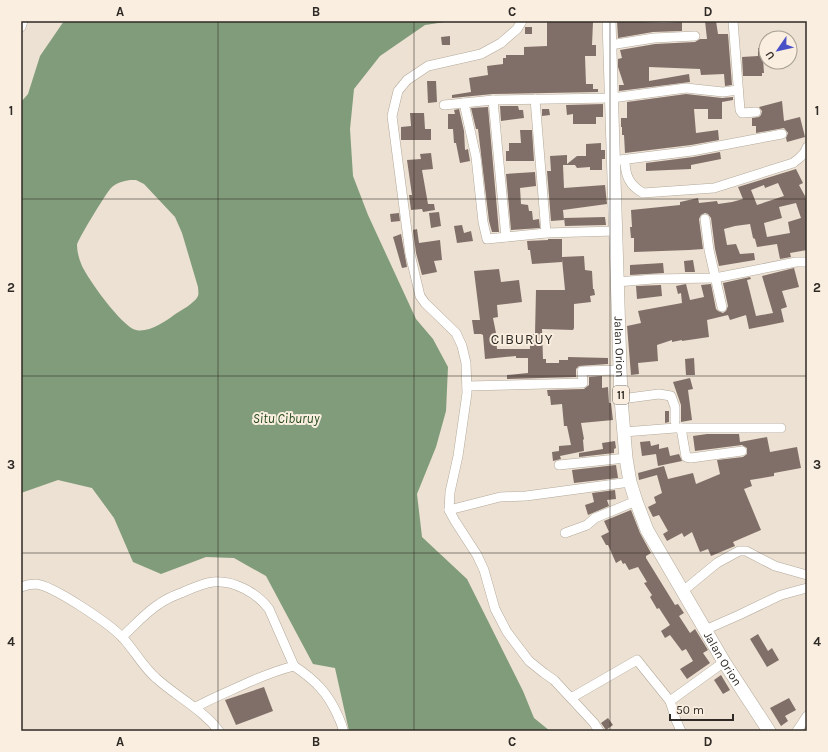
<svg xmlns="http://www.w3.org/2000/svg" width="828" height="752" font-family="Karla,sans-serif">
<rect width="100%" height="100%" fill="#ece1d2"/>
<!-- water -->
<path fill="#809c7a" fill-rule="evenodd" d="M64,21H452L425,25L380,56L354,89L350,129L353,176L368,215L416,319L433,339L448,367L446,411L436,447L417,494L422,537L467,579L523,691L534,718L550,731H349L335,668L313,664L266,576L234,558L206,557L161,574L133,562L114,518L92,488L58,480L21,493V102L28,94L40,56ZM130,180H136L144,184L175,217L182,233L198,287C198,290 199,293 198,296C195,303 180,311 174,315C165,322 148,333 136,330C122,327 88,279 82,266C79,259 77,252 77,245C77,241 106,193 111,188C116,183 123,181 130,180Z"/>
<!-- building -->
<g fill="#806f68" fill-rule="evenodd">
<path d="M547,21L593,22L592,45H596V56H585L586,84H593V89H598V92L493,94L452,98V95L471,92L469,78L488,75L487,66L503,64V58H506V55H524V47L547,46Z"/>
<path d="M617,21H642V22L664,23L682,22V31L653,32L618,38Z"/>
<path d="M705,21H716L718,34H728L732,85L725,86L724,74L701,75L700,69L649,67V81L689,74L690,82L619,91V85H624L618,67V59L622,58L620,50L655,44L695,42L700,39H707Z"/>
<rect x="525" y="27" width="7" height="7"/>
<path d="M450,36V45H442L441,37Z"/>
<path d="M758,48H766V58L763,59L764,73H762V76H743L742,57L758,56Z"/>
<path d="M427,81H436L437,102L428,103Z"/>
<path d="M686,94L722,98L733,97V100L722,102V119H708V109H694L696,133L718,130L719,140L691,145L625,153L624,135H622V127H621V118H627V102Z"/>
<path d="M782,101L784,121L800,117L805,137L787,142L786,138L788,133L784,128L756,133V126H752V118L759,117L761,115L762,111L759,107Z"/>
<path d="M603,104V117H596V124H573V114L567,115L566,105Z"/>
<path d="M500,106H518L519,110H523L524,118L501,121Z"/>
<path d="M488,107L499,232H492L489,221L478,129H476L471,108Z"/>
<path d="M459,109L464,131L465,150L468,149L470,161L460,163L456,143H454L453,129H448V114H455L454,110Z"/>
<path d="M542,109H549L550,115L542,116Z"/>
<path d="M410,113H424L425,129H431V140H401V127L411,126Z"/>
<path d="M520,130H532L534,161H506V151H509V143H521Z"/>
<path d="M601,143V150H605V159H602V170H590V167L577,168L575,165H563L564,188L605,185L607,204L563,210L564,220L551,221L547,171H551L550,156L567,155V164L577,156H586V144Z"/>
<path d="M720,152L721,159L691,165V169L646,171V163L693,157Z"/>
<path d="M431,153L433,169L422,170L428,204H434L435,210L423,212L422,209L411,210L409,195H412L407,160L421,159L420,154Z"/>
<path d="M796,169L803,183L799,185L805,196L807,205V250L790,253L791,257L780,259L777,244L757,247L755,239L753,238L750,224L735,226L724,229L727,245L736,244L740,254L754,253L755,260L719,266L715,249L711,218L708,214L705,213L701,215L699,219L703,249L689,250L634,252V238H631L630,227H632L631,210L680,205V202L698,198L699,203L717,201L718,204L732,202L743,199L738,187ZM778,183L784,196L757,205L751,190L764,185L765,188ZM796,203L801,218L788,222L790,233L767,237L764,223L782,218L779,207Z"/>
<path d="M535,172L536,186L520,188L521,204L528,205L529,211H532L533,220L539,219L540,228L511,230L506,174Z"/>
<path d="M439,212L441,226L431,228L429,213Z"/>
<path d="M399,213L400,221L391,222L390,214Z"/>
<path d="M605,217L606,225L565,226L564,218Z"/>
<path d="M462,225L464,233L471,231L473,241L457,243L454,226Z"/>
<path d="M417,229L419,243L440,240L442,260L434,261L437,272L422,275L416,253L413,230Z"/>
<path d="M401,234L407,267L402,268L393,237Z"/>
<path d="M548,239H562V257L584,256L585,270L592,271L593,289H594L595,295L590,296L591,302L574,304V328L573,330L542,329L543,359H546V363H559V360H568V357L608,358V364L579,366L576,369V377L507,379V375L528,373V358H516V356L485,359L483,335L481,334H474L472,320H480L474,271L499,269L501,282L519,280L522,302L497,305L498,317L493,318L496,333L497,349H530V334H535L536,290H565L562,259V262L532,264L530,250H528L527,241L548,240Z"/>
<path d="M693,260L695,272H685L684,261Z"/>
<path d="M663,263L664,273L630,275V265Z"/>
<path d="M794,268L799,287L782,291L787,307L781,309L784,322L749,329L746,315L730,320L728,315L707,320L709,337L682,341V340L672,342V340L657,345L658,361L638,363L639,374L631,375L627,326L641,323L638,311L682,303L681,293L678,294L676,286L686,284L690,300L704,297L701,285L711,284L716,309L718,311L723,313L726,311L728,306L723,283L750,277L751,279L747,280L756,316L773,313L762,276Z"/>
<path d="M661,285L662,296L637,299L636,286Z"/>
<path d="M694,358L695,375H686L685,359Z"/>
<path d="M602,376V388L608,387L609,403H611L613,420L581,423L584,439L583,440L584,451L560,456L561,459L553,461L552,452L559,451V446L571,445L567,426H564L562,404L551,405L550,396H548L547,390L584,389L589,385V377Z"/>
<path d="M690,378L693,389L688,390L692,420L681,422V405L673,382Z"/>
<path d="M665,411H669V422L665,423Z"/>
<path d="M707,434H739L740,442L767,437L770,452L797,447L801,468L774,473V476L750,480L752,486L744,489L761,530L733,542L735,546L711,556L708,549L700,552L692,532L684,537L682,533L667,541L663,534L668,531L659,515L653,517L648,507L656,503L654,497L662,493L657,475L639,480L638,473L664,466L668,479L693,473L696,484L720,474L717,460L743,457L747,454V448L742,445L695,451L693,436Z"/>
<path d="M615,441L616,448L614,449V453L579,457V453L603,449L602,443Z"/>
<path d="M650,441L651,446L659,444V449L668,447L670,456L679,454L682,461L658,466L656,454L642,456L640,442Z"/>
<path d="M616,465L618,478L574,483L572,470Z"/>
<path d="M615,490L616,499L607,500L609,506L588,515L585,505L594,502L592,493Z"/>
<path d="M631,510L640,533L651,553L646,556V558L675,605L678,604L684,613L679,616L690,633L695,629L708,650L703,653L710,663L687,679L680,669L693,661L686,649L682,651L670,635L665,638L661,631L670,625L659,608L657,609L650,597L652,595L644,583L647,582L638,567L629,570L625,563L623,564L621,560L616,563L608,545H606L601,536L609,532L604,521Z"/>
<path d="M758,634L768,651L772,648L779,660L767,667L750,639Z"/>
<path d="M721,675L730,690L723,694L714,680Z"/>
<path d="M264,687L273,711L236,725L225,700Z"/>
<path d="M789,698L796,710L785,716L788,721L781,726L770,708Z"/>
<path d="M608,718L613,725L606,730L601,723Z"/>
</g>
<g fill="none" stroke-linecap="round" stroke-linejoin="round">
<!-- minor casing -->
<g stroke="#b3a99a" stroke-width="10">
<g id="minor">
<path d="M522,21L517,29L501,43L481,54L428,66L407,80L398,91L392,116L410,254L420,296L425,303L456,333L462,346L466,363L467,393L458,456L450,492L449,510L455,521L477,555L484,570L495,609L507,632L529,661L544,673L554,680L594,723L599,731"/>
<path d="M733,21L740,110L742,113L756,112"/>
<path d="M21,27L23,21"/>
<path d="M610,45L654,38L695,36"/>
<path d="M535,99L546,233"/>
<path d="M493,100L506,237"/>
<path d="M464,103L476,157L483,222L487,239L546,233L615,231"/>
<path d="M444,105L493,100L612,98L686,88L723,92L738,90"/>
<path d="M620,160L692,151L782,134"/>
<path d="M625,160C625,175 629,185 643,193L714,188L793,163C799,158 805,155 807,147"/>
<path d="M705,219L709,250L722,307"/>
<path d="M617,282L653,279L715,278L796,262H807"/>
<path d="M467,386L583,383L582,371L620,370"/>
<path d="M621,399L659,394L671,396L675,407V421"/>
<path d="M681,428L686,457L691,458L742,451"/>
<path d="M624,432L675,428H781"/>
<path d="M559,465L626,458"/>
<path d="M449,510L500,497L526,496L630,482"/>
<path d="M565,533L587,525L595,518L636,501"/>
<path d="M21,587C26,585 30,584 36,584C54,586 108,623 121,636C134,649 142,666 156,678C177,697 202,709 219,731"/>
<path d="M683,591L717,563L739,551H746L775,566L807,575"/>
<path d="M705,630L739,615L781,595L807,588"/>
<path d="M122,637C134,626 145,613 159,604C166,599 173,596 181,593C190,589 203,583 213,582C234,580 257,593 269,609L294,666"/>
<path d="M571,698L637,660L670,701L676,720L681,731"/>
<path d="M670,701L724,662"/>
<path d="M196,707C212,698 230,691 247,683C263,676 278,670 294,666C315,680 328,693 338,716C340,721 343,726 343,731"/>
<path d="M797,731L807,716"/>
</g>
</g>
<!-- highway casing -->
<g stroke="#b3a99a" stroke-width="14">
<g id="highway">
<path id="s1" d="M609,21L621,399L626,458L630,482L636,501L647,530L724,662L769,731"/>
</g>
</g>
<!-- minor -->
<use href="#minor" stroke="#fff" stroke-width="9"/>
<!-- highway -->
<use href="#highway" stroke="#fff" stroke-width="13"/>
</g>
<!-- grid -->
<path fill="none" stroke="#2f2a25" stroke-width="1" stroke-opacity="0.55" d="M218,21V731M414,21V731M610,21V731M21,199H807M21,376H807M21,553H807"/>
<g text-anchor="middle" stroke-width="4" stroke-linejoin="round" paint-order="stroke">
<!-- shield labels -->
<rect fill="#f9eedf" stroke="#6c655d" stroke-width="1" x="613" y="386" width="16" height="18" rx="3"/>
<g font-size="11" font-weight="bold" fill="#2f2a25">
<text x="621" y="399">11</text>
</g>
<!-- street labels -->
<g font-size="12" fill="#2f2a25" stroke="#f9eedf">
<text dy="4" stroke="none"><textPath href="#s1" startOffset="326">Jalan Orion</textPath></text>
<text dy="4" stroke="none"><textPath href="#s1" startOffset="662">Jalan Orion</textPath></text>
</g>
<!-- water labels -->
<g font-size="13" font-style="italic" fill="#244c1c" stroke="#f9eedf">
<text x="286" y="423">Situ Ciburuy</text>
</g>
<!-- quarter labels -->
<g font-size="14" letter-spacing="1" fill="#2f2a25" stroke="#f9eedf">
<text x="522" y="344">CIBURUY</text>
</g>
</g>
<!-- border -->
<rect width="828" height="752" fill="none" stroke="#f9eedf" stroke-width="44"/>
<!-- north arrow -->
<g transform="translate(778 50) rotate(236)"><circle r="19" fill="#f9eedf" stroke="#a8a095"/>
<path d="M0-3L7 15L0 10L-7 15Z" fill="#4a51c7"/>
<text y="-6" font-size="11" font-weight="bold" text-anchor="middle" fill="#2f2a25">U</text>
</g>
<!-- scale -->
<path d="M670 714v6h63v-6" fill="none" stroke="#2f2a25" stroke-width="2"/>
<text x="676" y="714" font-size="12" fill="#2f2a25" stroke="#f9eedf" stroke-width="3" paint-order="stroke">50 m</text>
<rect x="22" y="22" width="784" height="708" fill="none" stroke="#2f2a25" stroke-width="1.5"/>
<g font-size="13" text-anchor="middle" font-weight="bold" fill="#2f2a25">
<text x="120" y="16">A</text>
<text x="316" y="16">B</text>
<text x="512" y="16">C</text>
<text x="708" y="16">D</text>
<text x="11" y="115">1</text>
<text x="817" y="115">1</text>
<text x="11" y="292">2</text>
<text x="817" y="292">2</text>
<text x="11" y="469">3</text>
<text x="817" y="469">3</text>
<text x="11" y="646">4</text>
<text x="817" y="646">4</text>
<text x="120" y="746">A</text>
<text x="316" y="746">B</text>
<text x="512" y="746">C</text>
<text x="708" y="746">D</text>
</g>
</svg>
